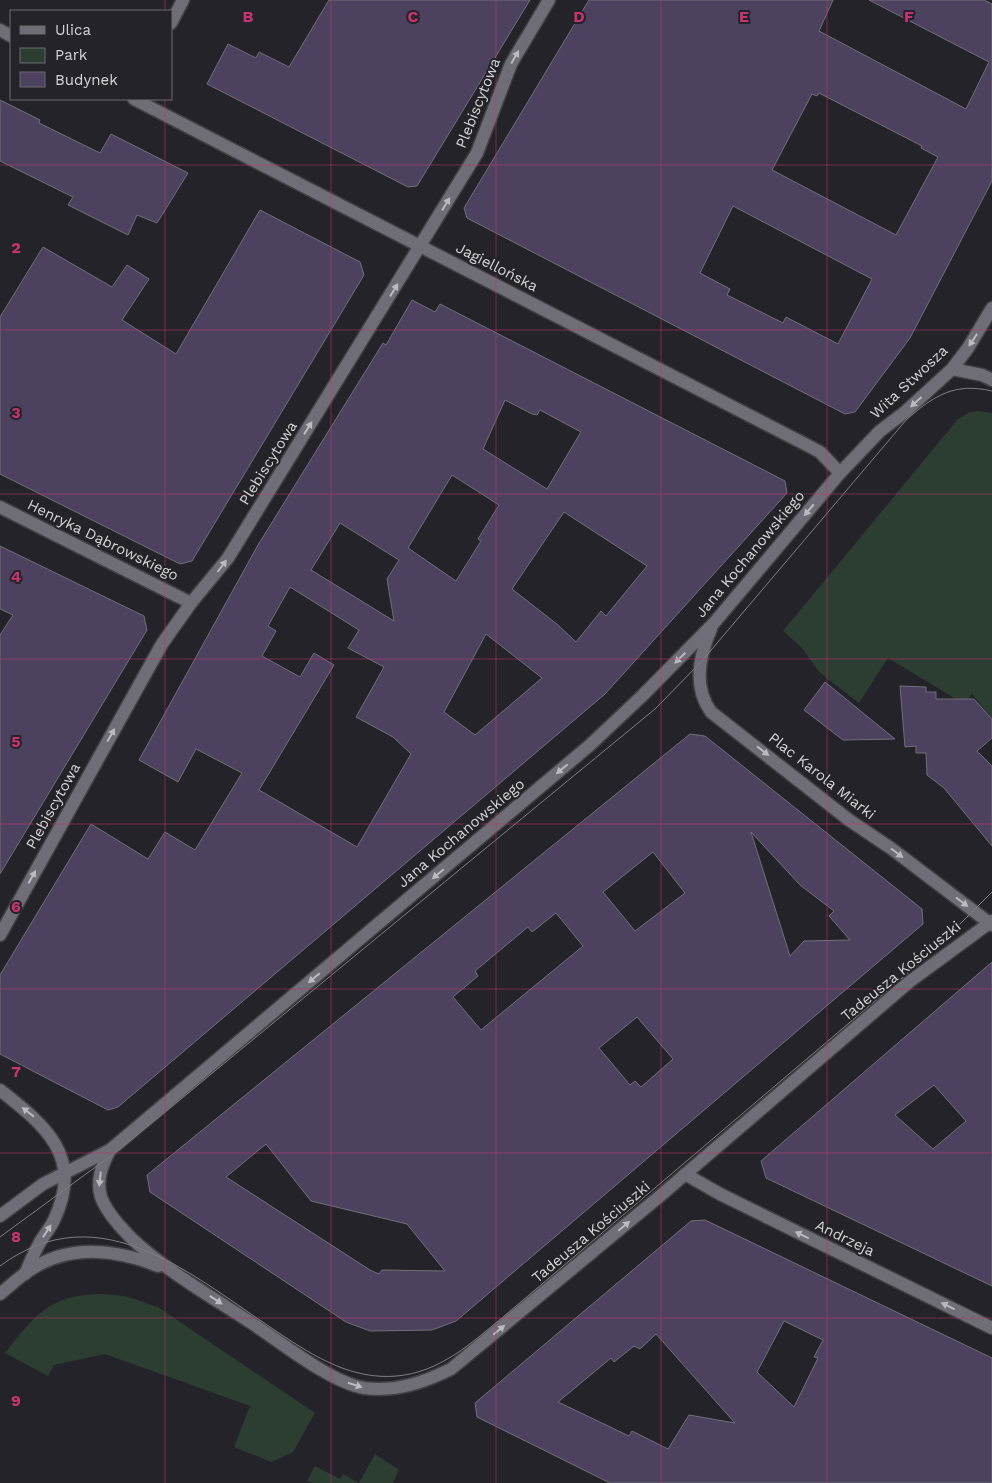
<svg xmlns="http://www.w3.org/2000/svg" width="992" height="1483" font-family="'Work Sans',sans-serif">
<rect width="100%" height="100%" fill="#232329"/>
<!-- green -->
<g fill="#2c3e31">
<path d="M978,411L992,413V718L972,694L964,704L888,658L859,703L820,673L801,647L783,631L958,419L970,412Z"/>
<path d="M101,1294L125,1296L158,1307L315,1413L293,1452L271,1462L234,1447L250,1406L105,1354L54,1365L48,1376L5,1353C35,1315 49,1295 101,1294Z"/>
<path d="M375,1454L399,1470L393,1483H359Z"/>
<path d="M315,1466L340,1479L343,1474L359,1483H313L307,1481Z"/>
</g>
<!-- building -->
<g fill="#4c4260" stroke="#726f77" fill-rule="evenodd">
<path d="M329,0H530L417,186L408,187L207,84L228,44L256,58L259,52L289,67Z"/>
<path d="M589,0H833L819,31L966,109L989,62L869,0H984L992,4V181L910,338L855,412L845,414L467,218L464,208ZM819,93L922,146L921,148L938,157L896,235L772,170L812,94L817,96ZM733,206L872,279L838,344L786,317L783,323L727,295L730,289L700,273Z"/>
<path d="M0,100L40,120L39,123L100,153L111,134L188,173L157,223L137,215L128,235L68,205L73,197L0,161Z"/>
<path d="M260,210L360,262L364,275L192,561L180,564L0,474V317L43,247L112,287L127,265L149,279L122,320L176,354Z"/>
<path d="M412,300L435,312L440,304L785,481L787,493L605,694L118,1107L108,1110L0,1054V975L91,824L148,859L165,832L195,850L242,773L196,749L178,782L139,760L258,545L383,343L386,345ZM505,400L532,414L537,415L540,410L581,432L547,489L483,449ZM452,475L499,505L478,539L481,541L456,581L408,548ZM564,512L647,566L606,616L601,611L576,642L558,625L512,589ZM340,523L399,560L387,579L394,621L311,570ZM290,587L359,630L348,648L384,667L356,717L393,737L411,754L357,847L259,790L334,665L314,653L300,677L262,656L276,631L268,626ZM486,634L542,678L475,735L444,712Z"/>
<path d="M0,546L144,616L147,630L0,874V635L13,615L0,609Z"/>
<path d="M825,682L895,739L843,740L804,710Z"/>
<path d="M900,686L926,687V692H936V699H974L992,719V738L977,751L992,766V846L944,788L927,775L926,753H916V746L905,747Z"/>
<path d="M690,734L705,736L922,909L923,924L456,1321L432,1330L370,1331L346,1322L150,1192L147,1175ZM751,832L800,885L834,911L829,916L850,940L804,941L790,956ZM653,852L685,893L635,931L603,892ZM556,913L583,946L481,1030L453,997L478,976L475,971L528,927L532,932ZM637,1017L673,1059L641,1087L635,1081L630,1085L599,1048ZM266,1144L311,1201L407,1224L445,1271L382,1270L379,1274L370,1270L226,1177Z"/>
<path d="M992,962V1286L766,1178L761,1161ZM934,1085L966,1121L933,1149L895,1115Z"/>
<path d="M705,1220L992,1358V1483H610L477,1417L475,1403L691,1221ZM784,1321L823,1340L814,1357L818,1358L794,1407L757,1372ZM656,1334L735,1423L689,1415L668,1449L632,1431L629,1436L558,1402L611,1358L614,1362L634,1346L640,1349Z"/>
</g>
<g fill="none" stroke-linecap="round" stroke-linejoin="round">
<!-- minor casing -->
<g stroke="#414045" stroke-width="15">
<g id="minor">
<path d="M171,23L183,0"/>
<path d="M0,30L11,36"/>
<path d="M134,99L801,442L820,452L840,473"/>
<path d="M952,369L982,375L992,380"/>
<path d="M0,507L191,603"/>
<path d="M711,629C699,656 693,687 711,712L849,820L892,849L992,925"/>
<path d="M0,935L162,644L191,603L228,558L477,153L511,64L549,0"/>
<path d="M0,1090C46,1126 84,1157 54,1220C50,1229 42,1237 38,1246C33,1255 29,1265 25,1274"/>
<path d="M110,1150C102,1165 96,1180 101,1197C107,1214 127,1235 141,1247C175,1276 215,1299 253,1324C282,1343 330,1382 364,1388C395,1392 423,1383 451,1369L660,1196L909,982L992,921"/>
<path d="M685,1174L720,1194L992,1328"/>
<path d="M0,1216L43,1184L110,1150L590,745L642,696L714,623L840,473L880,431L905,412L952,369L968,348L992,308"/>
<path d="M0,1294C10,1286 19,1277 30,1270C69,1244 116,1249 158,1266"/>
</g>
</g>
<!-- minor -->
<use href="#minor" stroke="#6f6e76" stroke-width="12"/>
<!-- tram -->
<g stroke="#7e7e83" stroke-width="1">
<path d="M0,1237L120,1149L655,709L701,662L907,419C934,396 954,382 992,391"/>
<path d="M0,1266C101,1191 195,1278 279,1333C315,1357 352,1380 397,1376C440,1372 470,1344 502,1318L929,955L992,892"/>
</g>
</g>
<!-- one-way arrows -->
<defs><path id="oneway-solid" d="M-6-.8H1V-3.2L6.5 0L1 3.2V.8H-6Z" transform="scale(1.25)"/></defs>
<g fill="#bbbac0">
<use href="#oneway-solid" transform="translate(515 57) rotate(-60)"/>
<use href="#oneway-solid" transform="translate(446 204) rotate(-58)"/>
<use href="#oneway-solid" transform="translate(394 290) rotate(-58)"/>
<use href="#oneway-solid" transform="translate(973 340) rotate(124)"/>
<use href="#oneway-solid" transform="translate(916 402) rotate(138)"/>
<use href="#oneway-solid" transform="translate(308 428) rotate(-58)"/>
<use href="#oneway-solid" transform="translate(809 510) rotate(130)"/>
<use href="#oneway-solid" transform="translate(222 566) rotate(-53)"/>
<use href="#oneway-solid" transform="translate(680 658) rotate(135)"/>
<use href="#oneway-solid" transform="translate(111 735) rotate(-61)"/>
<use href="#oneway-solid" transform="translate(763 751) rotate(38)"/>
<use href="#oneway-solid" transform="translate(562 769) rotate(140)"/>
<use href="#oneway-solid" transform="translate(897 853) rotate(37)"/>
<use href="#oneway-solid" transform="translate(438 874) rotate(140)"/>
<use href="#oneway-solid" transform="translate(32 877) rotate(-61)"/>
<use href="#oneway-solid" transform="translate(962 902) rotate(37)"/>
<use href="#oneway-solid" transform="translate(314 978) rotate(140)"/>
<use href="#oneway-solid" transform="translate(28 1112) rotate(-142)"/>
<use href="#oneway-solid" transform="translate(100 1179) rotate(96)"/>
<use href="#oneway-solid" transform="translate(624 1226) rotate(-40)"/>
<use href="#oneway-solid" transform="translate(47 1231) rotate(-57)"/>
<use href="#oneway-solid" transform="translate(802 1235) rotate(-154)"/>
<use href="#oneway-solid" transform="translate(216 1300) rotate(33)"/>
<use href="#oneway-solid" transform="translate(948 1306) rotate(-154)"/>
<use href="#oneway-solid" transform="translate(499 1330) rotate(-40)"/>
<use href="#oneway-solid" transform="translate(355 1385) rotate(18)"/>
</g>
<!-- grid -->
<path fill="none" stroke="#c5346e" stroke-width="1" stroke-opacity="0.55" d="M165,0V11M331,0V1483M496,0V1483M661,0V1483M827,0V1483M165,99V1483M0,165H992M0,330H992M0,494H992M0,659H992M0,824H992M0,989H992M0,1153H992M0,1318H992"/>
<g text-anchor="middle" stroke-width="4" stroke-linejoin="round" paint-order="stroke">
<!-- street labels -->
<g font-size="15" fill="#d4d4d8" stroke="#232329">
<text transform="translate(478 103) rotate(-68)" y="5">Plebiscytowa</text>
<text transform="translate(497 267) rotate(27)" y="5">Jagiellońska</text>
<text transform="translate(909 382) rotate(-43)" y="5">Wita Stwosza</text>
<text transform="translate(268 463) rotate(-58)" y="5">Plebiscytowa</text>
<text transform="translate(103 540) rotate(26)" y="5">Henryka Dąbrowskiego</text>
<text transform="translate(750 554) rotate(-50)" y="5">Jana Kochanowskiego</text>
<text transform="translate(822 776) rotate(38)" y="5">Plac Karola Miarki</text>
<text transform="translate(53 806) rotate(-61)" y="5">Plebiscytowa</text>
<text transform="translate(461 833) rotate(-40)" y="5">Jana Kochanowskiego</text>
<text transform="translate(901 971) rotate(-39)" y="5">Tadeusza Kościuszki</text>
<text transform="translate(591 1232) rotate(-40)" y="5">Tadeusza Kościuszki</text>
<text transform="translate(845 1238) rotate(26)" y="5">Andrzeja</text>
</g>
</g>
<g font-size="16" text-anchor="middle" font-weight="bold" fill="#c5346e" stroke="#232329" stroke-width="4" stroke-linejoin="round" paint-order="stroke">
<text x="248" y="22">B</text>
<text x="413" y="22">C</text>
<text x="579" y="22">D</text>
<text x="744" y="22">E</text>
<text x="909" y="22">F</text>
<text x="16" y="253">2</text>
<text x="16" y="418">3</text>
<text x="16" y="582">4</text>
<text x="16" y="747">5</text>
<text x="16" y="912">6</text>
<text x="16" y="1077">7</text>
<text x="16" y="1242">8</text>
<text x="16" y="1406">9</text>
</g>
<!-- legend -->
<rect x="10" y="10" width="162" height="90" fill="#232329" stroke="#6a6a6f"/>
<rect x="20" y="26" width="25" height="8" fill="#6f6e76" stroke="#6a6a6f"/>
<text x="55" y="35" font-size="15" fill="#d4d4d8">Ulica</text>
<rect x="20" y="48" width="25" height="15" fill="#2c3e31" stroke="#6a6a6f"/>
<text x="55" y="60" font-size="15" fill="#d4d4d8">Park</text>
<rect x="20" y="72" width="25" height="15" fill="#4c4260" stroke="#6a6a6f"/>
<text x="55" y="85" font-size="15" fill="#d4d4d8">Budynek</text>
</svg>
